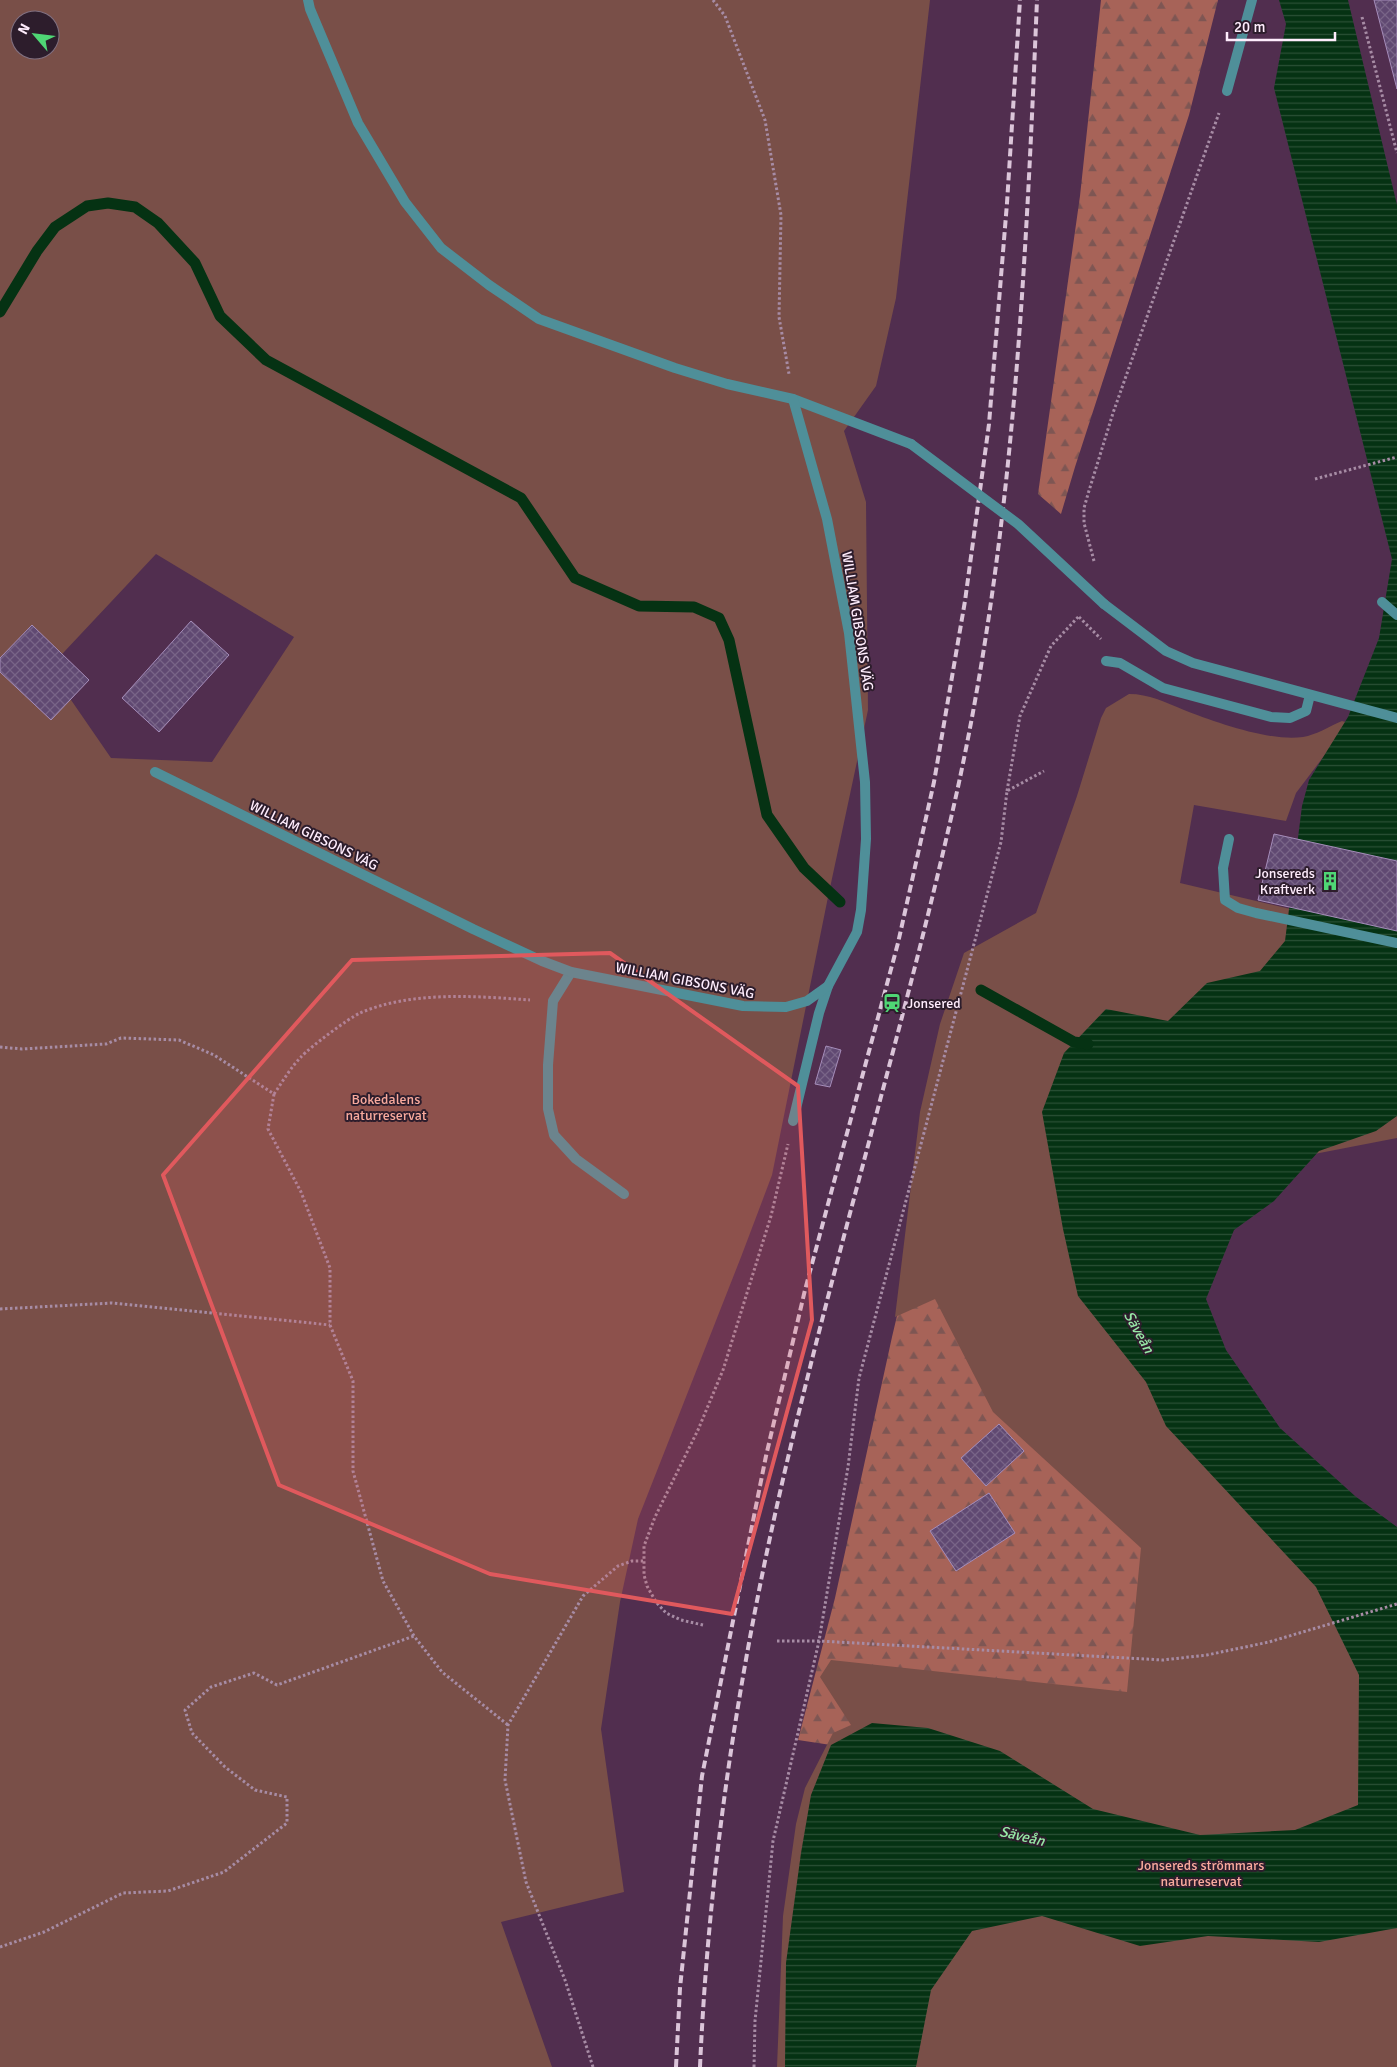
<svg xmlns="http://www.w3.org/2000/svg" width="1397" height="2067" font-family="Signika,sans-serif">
<defs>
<pattern id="forest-firs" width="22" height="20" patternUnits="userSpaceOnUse" patternTransform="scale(1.25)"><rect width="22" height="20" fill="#a76358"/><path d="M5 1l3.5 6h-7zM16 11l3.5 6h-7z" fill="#7e5653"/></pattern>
<pattern id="water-rules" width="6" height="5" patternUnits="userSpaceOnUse" patternTransform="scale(1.25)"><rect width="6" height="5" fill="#053213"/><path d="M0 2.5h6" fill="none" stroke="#2a5036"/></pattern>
<pattern id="building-cross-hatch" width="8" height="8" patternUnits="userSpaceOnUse" patternTransform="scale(1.25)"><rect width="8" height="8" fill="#604972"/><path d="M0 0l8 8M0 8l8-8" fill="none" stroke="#786487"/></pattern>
</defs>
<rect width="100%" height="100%" fill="#512e4f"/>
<!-- forest -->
<g fill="url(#forest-firs)">
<path d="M1101,0H1218L1189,115L1075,467L1061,514L1038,494L1080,196Z"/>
<path d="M983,951L1064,1053L1359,1675L831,1745L798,1740L835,1598L892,1337Z"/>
</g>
<!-- park -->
<g fill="#794f48" fill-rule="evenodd">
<path d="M0,0H930L896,298L876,386L844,431L866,502L868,710L827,902L772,1175L741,1257L638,1519L620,1602L601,1729L624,1892L501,1922L552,2067H0ZM20,20H50V50H20ZM156,554L294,637L212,762L111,758L49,668Z"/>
<path d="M1129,694C1149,694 1165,702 1184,710C1215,722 1270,742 1303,737C1316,735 1330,726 1342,721L1349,723L1296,793L1286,821L1194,805L1180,883L1299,911L1397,966V1138L1304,1156L1212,1222L1180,1341L1397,1556V2067H777L783,1916L796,1824L805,1788L833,1733L851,1725L820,1677L831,1660L1127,1692L1141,1548L993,1412L935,1299L895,1317L920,1112L940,1024L964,953L1036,913L1077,796L1101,718L1106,708Z"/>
</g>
<!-- water -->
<path fill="url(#water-rules)" d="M1279,0H1348L1397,205V1116L1376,1131L1319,1151L1274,1201L1234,1230L1206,1299L1226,1350L1280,1428L1355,1496L1397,1527V1928L1319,1942L1208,1936L1140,1946L1042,1916L972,1931L931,1990L916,2067H785L786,1963L801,1853L811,1795L831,1745L872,1723L928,1728L1000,1751L1093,1809L1200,1835L1295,1830L1358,1805L1359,1675L1316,1587L1166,1426L1146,1382L1078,1296L1063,1229L1042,1112L1064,1053L1106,1009L1168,1021L1207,983L1260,971L1285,941L1302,806L1309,780L1348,717L1379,638L1392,559L1274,88L1286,24Z"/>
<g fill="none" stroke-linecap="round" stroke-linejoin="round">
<!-- stream -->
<g stroke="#053213" stroke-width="11">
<path d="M0,312L37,251L55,227L87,206L108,203L135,207L158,223L195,263L220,316L266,360L521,498L575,578L639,606L694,607L719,618L729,640L767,815L804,868L840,902"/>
<path d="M981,990L1074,1042L1088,1044"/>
</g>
</g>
<!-- building -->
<g fill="url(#building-cross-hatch)" stroke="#a58dba">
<path d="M1374,0H1397V89Z"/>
<path d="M191,621L229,655L159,732L122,698Z"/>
<path d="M32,625L89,680L51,720L0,672V658Z"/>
<path d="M1274,834L1397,861V931L1258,900Z"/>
<path d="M826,1046L841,1050L830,1087L815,1084Z"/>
<path d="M999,1424L1024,1451L986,1486L961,1458Z"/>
<path d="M989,1493L1015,1533L956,1571L930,1531Z"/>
</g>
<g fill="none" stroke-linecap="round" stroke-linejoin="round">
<!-- path -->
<g stroke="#a78ca5" stroke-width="3" stroke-dasharray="2.5 2.5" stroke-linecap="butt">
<path d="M713,0L725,16L765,120L781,215L779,317L789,374"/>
<path d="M1362,17L1397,153"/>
<path d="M1315,479L1397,457"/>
<path d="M1094,561L1084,523V508L1088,494L1113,413L1219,113"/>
<path d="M1079,617L1101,639"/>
<path d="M1007,791L1020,716L1051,646L1080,615"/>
<path d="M0,1047L22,1049L106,1044L121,1038L179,1040L214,1055L274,1094C283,1081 291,1067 301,1057C310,1047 349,1018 360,1013C411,991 475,996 530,1000"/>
<path d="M274,1094L268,1129L301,1192L330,1268V1325L353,1381V1471L383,1581L414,1636L442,1672L508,1725"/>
<path d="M0,1309L112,1303L330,1325"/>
<path d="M703,1625L681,1620L666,1613L656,1602L647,1586L644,1575V1546L655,1517L698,1430L723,1370L771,1216L788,1144"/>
<path d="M777,1641H819L1163,1660L1207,1655L1269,1642L1397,1604"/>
<path d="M0,1947L44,1932L123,1893L168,1891L224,1872L287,1823V1797L255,1790L225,1767L192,1733L185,1710L211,1687L254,1673L277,1685L414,1636"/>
<path d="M593,2067L565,1980L526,1882L505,1780L508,1725L583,1596L618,1566L632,1561H643"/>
<path d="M754,2067L755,2021L773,1841L819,1641L848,1467L859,1378L1001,842L1007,791L1044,771"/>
</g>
<!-- lane -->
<g stroke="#4f8f99" stroke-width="10">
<path d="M1227,91L1252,0"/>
<path d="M1382,602L1397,615"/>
<path d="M1106,661L1120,663L1163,688L1271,717L1290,718L1306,711L1310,695"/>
<path d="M1229,839L1223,868L1225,900L1238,908L1256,913L1397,943"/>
<path d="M571,972L553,1001L548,1065V1109L554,1135L576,1159L624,1194"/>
<path d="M793,1121L819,1013L828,986"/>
</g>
<!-- street -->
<g stroke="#4f8f99" stroke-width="10">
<path d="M308,0L310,9L358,123L405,202L441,248L489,285L539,319L675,368L727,384L793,399L911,444"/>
<path d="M1104,604L1166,651L1193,663L1397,718"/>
<path d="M155,772L473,929L542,961L571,972L743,1006L786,1007L807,1001L828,986L857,932L861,910L866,839L865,782L849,633L827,519L793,399"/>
</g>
<!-- rail -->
<g stroke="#dbc5d9" stroke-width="4" stroke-dasharray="8 4" stroke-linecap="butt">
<path d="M676,2067L680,1988L702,1776L766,1456L805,1290L898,943L934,782L965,601L989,424L1007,203L1020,0"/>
<path d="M700,2067C709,1863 740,1661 787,1462C840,1236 908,1013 958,787C1014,528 1026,263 1037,0"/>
</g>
<!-- street-bridge -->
<path stroke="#4f8f99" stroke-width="10" d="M911,444L1018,524L1104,604"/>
</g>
<!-- marked area -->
<path fill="#e0595d" fill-opacity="0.2" stroke="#e0595d" stroke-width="4" stroke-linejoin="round" d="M610,953L798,1086L812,1320L732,1614L490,1574L279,1485L163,1175L352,960Z"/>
<!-- icons -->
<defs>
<g id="building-bare" transform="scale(1.5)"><path d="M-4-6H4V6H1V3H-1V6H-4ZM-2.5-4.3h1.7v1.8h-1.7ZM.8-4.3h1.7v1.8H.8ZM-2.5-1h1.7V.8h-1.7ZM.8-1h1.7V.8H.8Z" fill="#4fd675" stroke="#2d1d2c" stroke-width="2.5" paint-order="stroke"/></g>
<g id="station-bare" transform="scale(1.5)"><path d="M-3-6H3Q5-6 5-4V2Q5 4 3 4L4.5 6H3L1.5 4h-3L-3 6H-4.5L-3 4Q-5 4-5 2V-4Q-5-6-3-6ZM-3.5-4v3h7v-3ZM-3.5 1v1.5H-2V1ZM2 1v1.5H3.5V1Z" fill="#4fd675" stroke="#2d1d2c" stroke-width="2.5" paint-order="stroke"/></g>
</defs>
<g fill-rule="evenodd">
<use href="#building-bare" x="1330" y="881"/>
<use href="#station-bare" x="892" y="1003"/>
</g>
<g text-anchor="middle" stroke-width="4" stroke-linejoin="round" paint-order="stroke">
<!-- street labels -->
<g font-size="14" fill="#ffedfd" stroke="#2d1d2c">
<text transform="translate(858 621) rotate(81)" y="5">WILLIAM GIBSONS VÄG</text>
<text transform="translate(314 835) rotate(26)" y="5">WILLIAM GIBSONS VÄG</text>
<text transform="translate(685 980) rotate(11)" y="5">WILLIAM GIBSONS VÄG</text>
</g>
<!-- poi labels -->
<g font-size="14" fill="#ffedfd" stroke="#2d1d2c" text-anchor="end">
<text x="1315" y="878">Jonsereds<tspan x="1315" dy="16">Kraftverk</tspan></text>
<text x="907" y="1008" text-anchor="start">Jonsered</text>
</g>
<!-- park labels -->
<g font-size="14" fill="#f9aa9d" stroke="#2d1d2c">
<text x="386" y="1104">Bokedalens<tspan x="386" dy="16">naturreservat</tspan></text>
<text x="1201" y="1870">Jonsereds strömmars<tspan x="1201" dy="16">naturreservat</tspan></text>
</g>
<!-- water labels -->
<g font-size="15" font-style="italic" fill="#97e8a6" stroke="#2d1d2c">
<text transform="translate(1139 1332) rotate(61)" y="5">Säveån</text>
<text transform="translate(1022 1836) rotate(13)" y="5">Säveån</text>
</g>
</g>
<!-- north arrow -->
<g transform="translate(35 35) rotate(298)"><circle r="24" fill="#2d1d2c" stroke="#817080"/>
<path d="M0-4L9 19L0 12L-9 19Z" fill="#4fd675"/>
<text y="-8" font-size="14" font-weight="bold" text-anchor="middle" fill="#ffedfd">N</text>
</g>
<!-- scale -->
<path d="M1227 32v8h108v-8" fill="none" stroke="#ffedfd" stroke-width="2.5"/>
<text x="1234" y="32" font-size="15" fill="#ffedfd" stroke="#2d1d2c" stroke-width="4" paint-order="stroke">20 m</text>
</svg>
